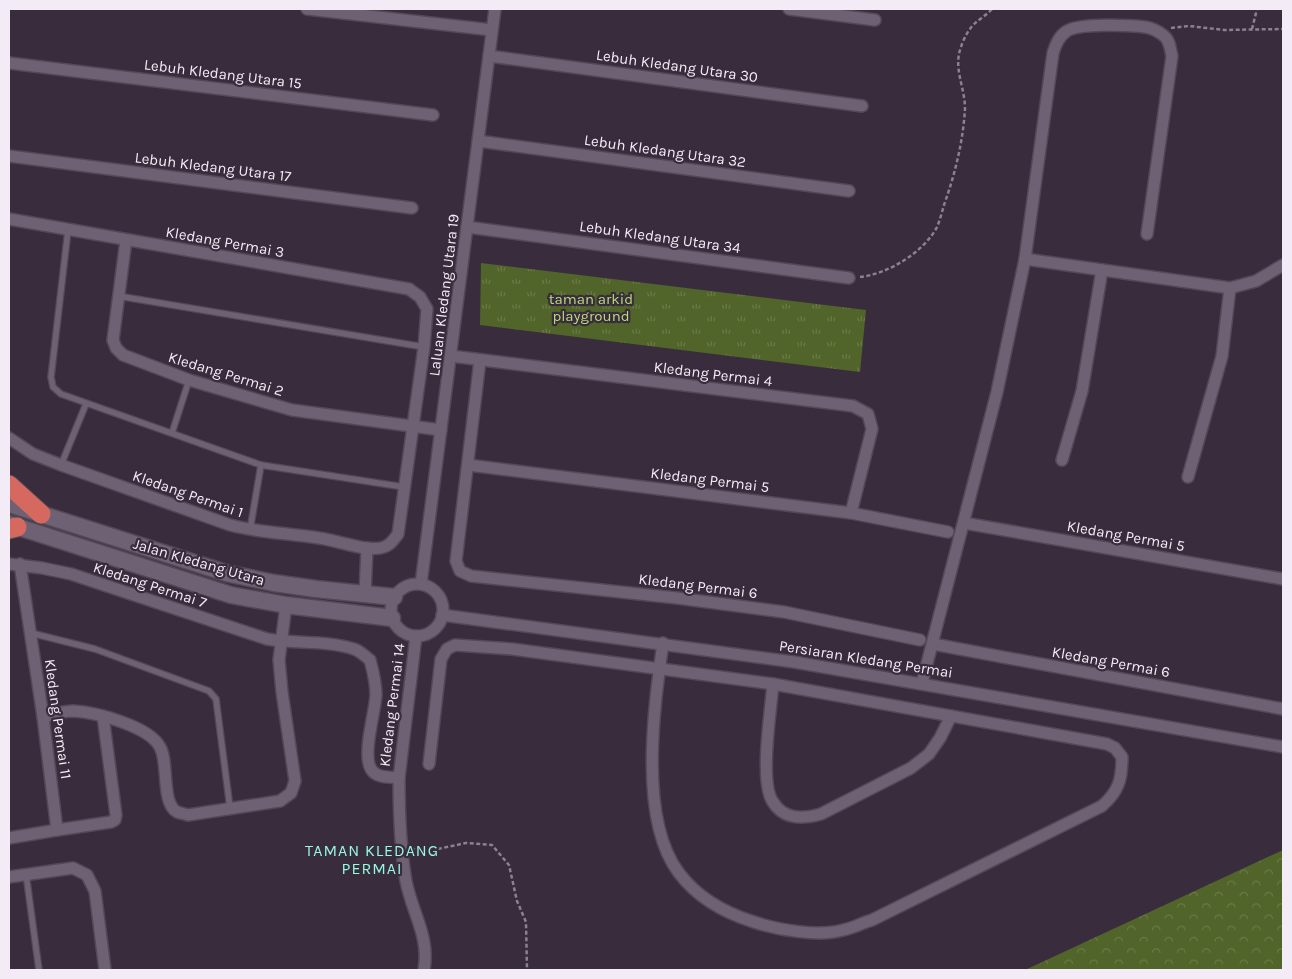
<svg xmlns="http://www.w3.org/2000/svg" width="1292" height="979" font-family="Karla,sans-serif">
<defs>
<pattern id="forest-crowns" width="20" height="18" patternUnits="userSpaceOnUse" patternTransform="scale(1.25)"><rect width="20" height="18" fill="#516429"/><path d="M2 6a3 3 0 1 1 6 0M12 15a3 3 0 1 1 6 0" fill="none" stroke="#6a7a49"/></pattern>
<pattern id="park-tufts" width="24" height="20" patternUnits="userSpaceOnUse" patternTransform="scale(1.25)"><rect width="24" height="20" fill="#516429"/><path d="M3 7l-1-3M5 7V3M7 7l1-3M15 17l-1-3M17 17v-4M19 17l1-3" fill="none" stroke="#6a7a49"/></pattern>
</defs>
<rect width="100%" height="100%" fill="#382c3d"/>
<!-- forest -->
<path fill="url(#forest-crowns)" d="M1283,850V970H1025Z"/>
<!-- park -->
<path fill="url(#park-tufts)" d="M481,263L866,310L860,372L480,325Z"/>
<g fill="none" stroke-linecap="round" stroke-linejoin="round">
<!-- service casing -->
<g stroke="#524856" stroke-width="8">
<g id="service">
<path d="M68,230L51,377L53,387L61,394L261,465L404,487"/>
<path d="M118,296L424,347"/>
<path d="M172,433L189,380"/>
<path d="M61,465L86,404"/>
<path d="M250,530L261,465"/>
<path d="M31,633L95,649L209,691L216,699L230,808"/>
<path d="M26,874L39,970"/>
</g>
</g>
<!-- minor casing -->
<g stroke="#524856" stroke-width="14">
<g id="minor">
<path d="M307,9L492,30"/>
<path d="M789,9L875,20"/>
<path d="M489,56L862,106"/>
<path d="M9,63L433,115"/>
<path d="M478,141L849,191"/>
<path d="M9,156L412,208"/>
<path d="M9,219L409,289L420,297L427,309L424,347L398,534C394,539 391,545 384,547C369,553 336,540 319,538C289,533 260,533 230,525L61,465L33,454L9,438"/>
<path d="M467,227L849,278"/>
<path d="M126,240L113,340L116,348L123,355L189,380L292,410L441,430"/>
<path d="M1025,259L1230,288L1256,281L1283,265"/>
<path d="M451,356L853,406L868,414L872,429L851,513"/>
<path d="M480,360L456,561L460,571L471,576L677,598L784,612L920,640"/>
<path d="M1062,460L1082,391L1102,270"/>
<path d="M468,465L851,513L948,532"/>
<path d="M1188,477L1222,356L1230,288"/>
<path d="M964,523L1283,579"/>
<path d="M9,564L42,568L71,574L267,639C295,644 326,640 354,649C360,651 365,656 370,660C373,671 376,683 376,695C375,712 362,755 371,769C376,778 389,777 399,778"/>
<path d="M421,584L495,9"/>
<circle cx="417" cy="610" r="26"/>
<path d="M365,594L367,548"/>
<path d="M442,615L794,662L1283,747"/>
<path d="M416,636L399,778C399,813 400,847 406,881C412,913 430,936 424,970"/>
<path d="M933,644L1283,709"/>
<path d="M922,683L997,392L1025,259L1053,53C1056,44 1059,36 1067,31C1079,23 1130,25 1145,27C1151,28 1158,31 1163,35C1170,40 1170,48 1172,56L1147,234"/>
<path d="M773,684C771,709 759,783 773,802C784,820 803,819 821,814L911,768L929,754L940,738L951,716"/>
<path d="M43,717C53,714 63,711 73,711C95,712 149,726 160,747C169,763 161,803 177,812C180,813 185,814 188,815L280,801L291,793L295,781L282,692L279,660L286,605"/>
<path d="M429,764L441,659L447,649L455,645L512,649L773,684L1107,744L1115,748L1122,757C1122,779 1119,791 1102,806L872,920C862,923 853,928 843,930C819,937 778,930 754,922C725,913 697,897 679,873C638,819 654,707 663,643"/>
<path d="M57,830L111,822L115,820L116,815L103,716"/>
<path d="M9,838L57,830L43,717L20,564"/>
<path d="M9,877L73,868L87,875L95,891L105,970"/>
</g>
</g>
<!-- secondary casing -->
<g stroke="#524856" stroke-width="19">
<g id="secondary">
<path d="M9,504L226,573L274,583L316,589L394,597"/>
<path d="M9,524L231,595L286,605L392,618"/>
</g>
</g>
<!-- trunk casing -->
<g stroke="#524856" stroke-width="21">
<g id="trunk">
<path d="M9,485L41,514"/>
<path d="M9,529L17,527"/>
</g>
</g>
<!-- path -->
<g stroke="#8b818f" stroke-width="2.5" stroke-dasharray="4 2.5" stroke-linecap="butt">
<path d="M1171,28L1189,26L1224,30L1283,29"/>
<path d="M1252,29L1257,9"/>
<path d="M860,277C888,274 924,252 937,227C940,220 942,212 944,205C955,174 963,142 965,109C965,88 954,70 960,50C962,43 966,34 970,29C975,21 986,16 992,9"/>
<path d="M412,849L433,850L466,843L492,845L509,865L517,901L526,922L527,970"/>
</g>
<!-- service -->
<use href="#service" stroke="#6e6173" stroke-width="5.5"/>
<!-- minor -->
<use href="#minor" stroke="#6e6173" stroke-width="11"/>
<!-- secondary -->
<use href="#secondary" stroke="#6e6173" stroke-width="16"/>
<!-- trunk -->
<use href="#trunk" stroke="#d56960" stroke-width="19"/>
</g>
<g text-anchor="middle" stroke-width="4.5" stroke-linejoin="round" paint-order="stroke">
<!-- street labels -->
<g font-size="15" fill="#f3ecf7" stroke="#382c3d">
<text transform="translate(677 66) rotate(8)" y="5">Lebuh Kledang Utara 30</text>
<text transform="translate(223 74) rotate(7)" y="5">Lebuh Kledang Utara 15</text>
<text transform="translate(665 151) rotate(8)" y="5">Lebuh Kledang Utara 32</text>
<text transform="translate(213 167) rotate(7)" y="5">Lebuh Kledang Utara 17</text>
<text transform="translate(660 237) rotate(8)" y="5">Lebuh Kledang Utara 34</text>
<text transform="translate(225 242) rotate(10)" y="5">Kledang Permai 3</text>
<text transform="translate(444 295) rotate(-83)" y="5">Laluan Kledang Utara 19</text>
<text transform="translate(226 374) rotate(17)" y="5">Kledang Permai 2</text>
<text transform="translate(713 374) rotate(7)" y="5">Kledang Permai 4</text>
<text transform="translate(710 480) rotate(7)" y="5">Kledang Permai 5</text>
<text transform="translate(188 494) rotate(19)" y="5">Kledang Permai 1</text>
<text transform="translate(1126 536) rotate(10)" y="5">Kledang Permai 5</text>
<text transform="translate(199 562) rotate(16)" y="5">Jalan Kledang Utara</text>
<text transform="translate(150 585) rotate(18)" y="5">Kledang Permai 7</text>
<text transform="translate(698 586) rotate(7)" y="5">Kledang Permai 6</text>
<text transform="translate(866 659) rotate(9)" y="5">Persiaran Kledang Permai</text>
<text transform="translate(1111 662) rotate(10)" y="5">Kledang Permai 6</text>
<text transform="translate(392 705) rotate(-83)" y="5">Kledang Permai 14</text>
<text transform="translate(58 719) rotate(82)" y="5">Kledang Permai 11</text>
</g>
<!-- park labels -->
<g font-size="15" fill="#b9db79" stroke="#382c3d">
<text x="591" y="304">taman arkid<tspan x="591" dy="17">playground</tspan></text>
</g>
<!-- neighbourhood labels -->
<g font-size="16" letter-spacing="1" fill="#96f8df" stroke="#382c3d">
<text x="372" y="856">TAMAN KLEDANG<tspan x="372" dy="18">PERMAI</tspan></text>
</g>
</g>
<!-- border -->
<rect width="1292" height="979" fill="none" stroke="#f3ecf7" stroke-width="20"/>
</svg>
